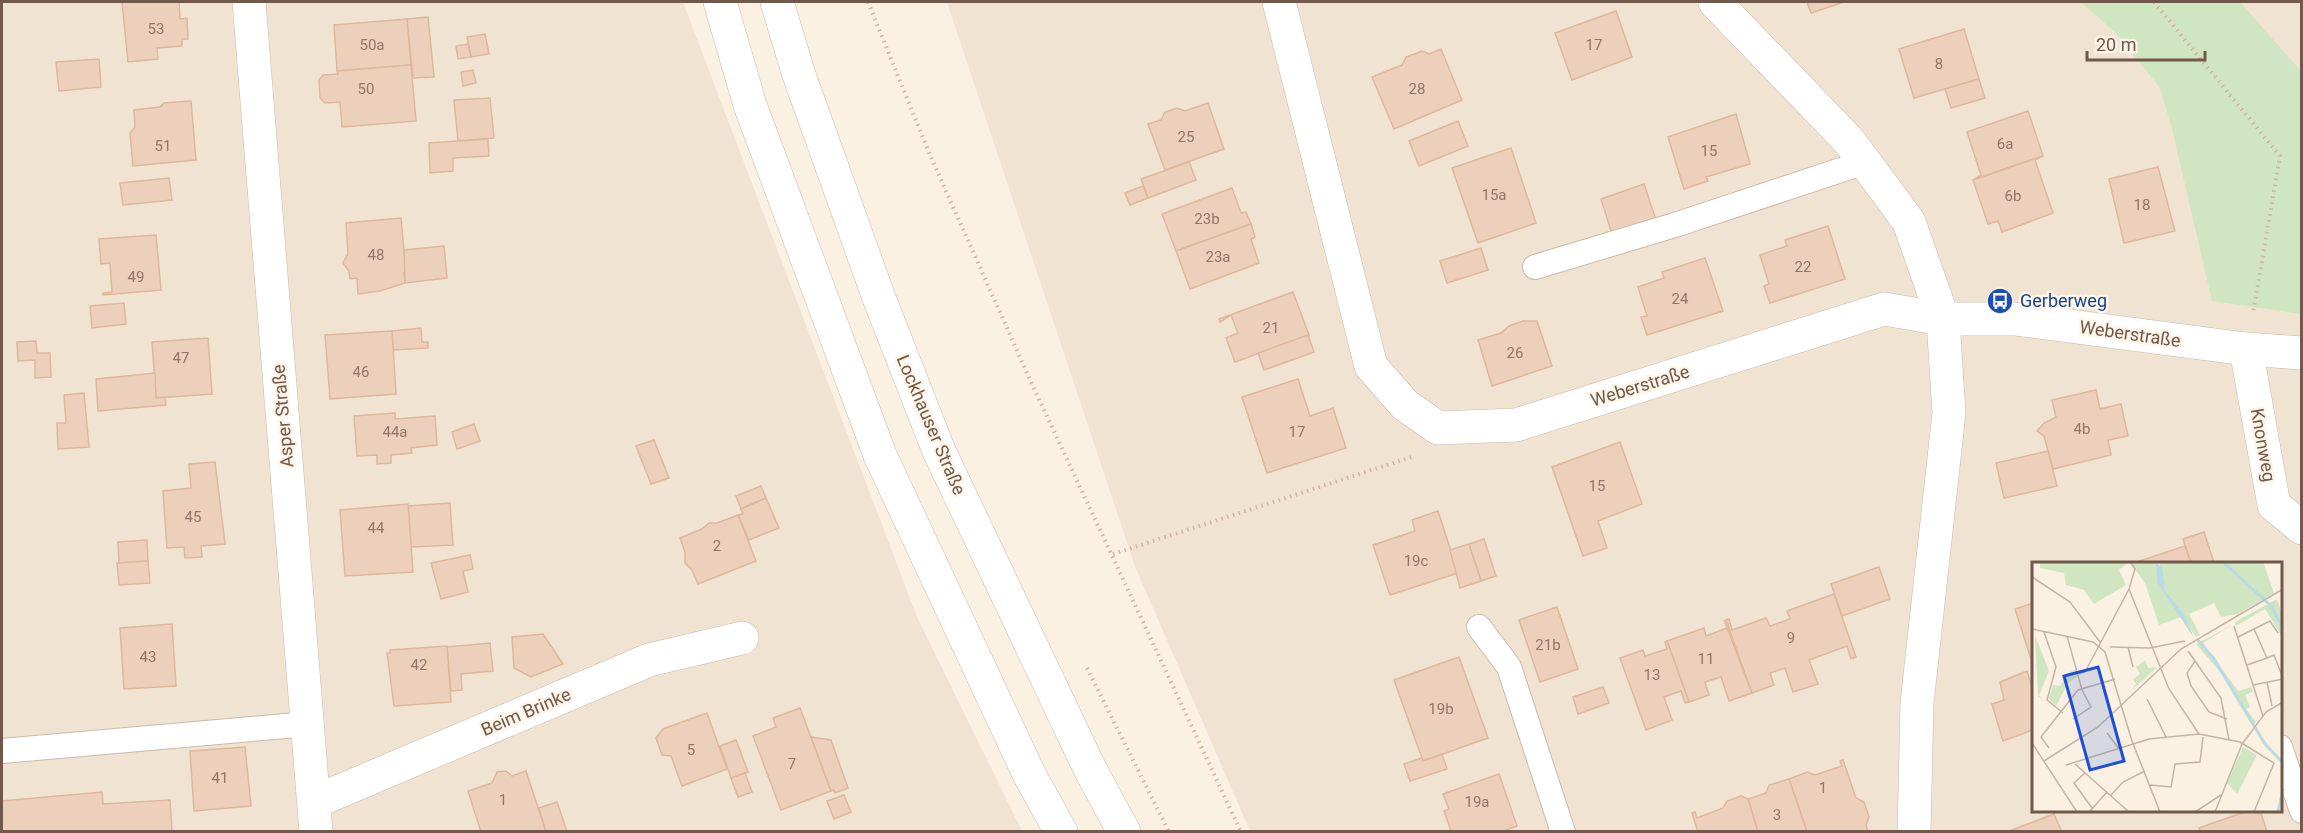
<svg xmlns="http://www.w3.org/2000/svg" width="2303" height="833" font-family="Roboto,sans-serif">
<rect width="100%" height="100%" fill="#faf1e2"/>
<!-- residential -->
<g fill="#f1e3d1" fill-rule="evenodd">
<path d="M2,2H683L917,617L1022,831L2,832Z"/>
<path d="M947,2H2301V831H1250L1136,569ZM2033,563H2280V810H2033Z"/>
</g>
<!-- green -->
<path fill="#d0e6c2" d="M2081,2H2240L2301,71V314L2212,301L2172,129L2160,88L2117,34Z"/>
<!-- building -->
<g fill="#edd0bc" stroke="#dfb79e" stroke-width="1.5">
<path d="M122,2H179L180,19L187,18L188,39H182V46L157,48L158,59L128,62Z"/>
<path d="M1807,2H1844L1811,13Z"/>
<path d="M1616,11L1632,57L1572,80L1555,33Z"/>
<path d="M428,17L434,77L413,78L407,19Z"/>
<path d="M407,19L411,65L337,71L334,25Z"/>
<path d="M1964,29L1979,79L1914,98L1899,49Z"/>
<path d="M485,34L489,54L471,57L467,37Z"/>
<path d="M468,44L471,57L458,59L456,46Z"/>
<path d="M1441,49L1462,100L1394,129L1372,77L1402,65L1406,57L1422,51L1429,54Z"/>
<path d="M99,59L101,87L59,91L56,62Z"/>
<path d="M411,65L416,121L342,127L340,102L325,103L320,98L319,80L323,75L338,74L337,71Z"/>
<path d="M473,70L476,83L463,86L461,72Z"/>
<path d="M1979,79L1985,98L1951,108L1945,89Z"/>
<path d="M490,98L494,138L458,141L454,100Z"/>
<path d="M191,101L196,160L133,166L130,133L135,127L134,110L160,107L164,103Z"/>
<path d="M1208,103L1224,149L1165,170L1148,124L1161,120L1165,112L1177,108L1185,111Z"/>
<path d="M2028,111L2043,156L1973,180L1981,175L1967,132Z"/>
<path d="M1736,114L1750,164L1706,177L1708,181L1684,189L1668,137Z"/>
<path d="M1458,121L1468,146L1419,166L1409,141Z"/>
<path d="M488,139L489,156L453,158V171L430,173L429,143Z"/>
<path d="M1511,148L1536,223L1478,243L1452,168Z"/>
<path d="M2043,156L2035,160L2053,213L2002,232L1998,221L1988,224L1973,180Z"/>
<path d="M1189,162L1196,180L1148,198L1141,179Z"/>
<path d="M2158,167L2175,231L2124,243L2109,179Z"/>
<path d="M169,178L172,200L123,205L120,183Z"/>
<path d="M1644,184L1656,220L1612,234L1601,199Z"/>
<path d="M1143,186L1148,198L1130,205L1125,193Z"/>
<path d="M1232,188L1241,213L1246,212L1251,224L1176,251L1162,214Z"/>
<path d="M401,218L406,273H404L405,283L380,291L358,294L357,278L350,279L349,271L343,263L348,254L346,223Z"/>
<path d="M1251,224L1255,237L1251,239L1259,263L1190,289L1176,251Z"/>
<path d="M1828,226L1845,279L1770,303L1764,286L1769,284L1760,255L1787,246L1785,240Z"/>
<path d="M156,235L161,290L103,295V293L112,292L110,263L101,264L99,239Z"/>
<path d="M444,246L447,278L405,283L404,250Z"/>
<path d="M1481,248L1488,270L1447,283L1440,261Z"/>
<path d="M1705,258L1723,311L1647,335L1641,317L1647,316L1638,287L1664,278L1662,272Z"/>
<path d="M1293,292L1309,335L1235,362L1226,338L1238,333L1231,315L1220,322L1219,319Z"/>
<path d="M124,303L126,324L92,328L90,306Z"/>
<path d="M1523,321H1537L1552,366L1492,386L1478,340L1501,333L1509,326Z"/>
<path d="M421,328L422,342H428V348L393,350L392,331Z"/>
<path d="M392,331L396,394L330,399L325,335Z"/>
<path d="M1308,335L1314,352L1264,370L1258,353Z"/>
<path d="M208,338L212,394L156,398L152,342Z"/>
<path d="M36,341L37,353H50L51,377L35,378V360L18,361L17,342Z"/>
<path d="M155,373L156,398L165,397L166,405L98,411L96,379Z"/>
<path d="M1298,379L1310,416L1333,408L1346,448L1267,473L1242,397Z"/>
<path d="M2096,390L2100,409L2121,404L2128,436L2108,440L2111,455L2053,469L2044,436L2037,431L2044,423L2056,417L2052,400Z"/>
<path d="M84,393L89,447L58,449L57,423H66L64,395Z"/>
<path d="M395,413V419L435,416L437,445L411,448L412,453L391,455V463L377,464V455L357,456L354,416Z"/>
<path d="M474,424L480,441L457,449L452,432Z"/>
<path d="M654,440L669,478L651,484L636,446Z"/>
<path d="M1620,442L1642,504L1598,521L1607,548L1583,556L1552,467Z"/>
<path d="M2048,451L2057,486L2004,498L1996,463Z"/>
<path d="M215,462L225,544L201,546L202,557L185,558L184,547L167,548L163,491L191,488L189,464Z"/>
<path d="M761,486L766,498L741,509L736,496Z"/>
<path d="M766,498L779,528L749,540L738,515L743,514L741,509Z"/>
<path d="M450,503L453,545L411,547L408,506Z"/>
<path d="M408,504L413,572L345,576L340,510Z"/>
<path d="M1438,511L1458,573L1390,595L1373,545L1415,531L1412,520Z"/>
<path d="M738,515L756,561L698,584L692,570L685,563V552L680,538L702,529L709,523H717Z"/>
<path d="M2204,532L2214,563H2191L2183,539Z"/>
<path d="M1484,539L1496,576L1481,581L1469,544Z"/>
<path d="M147,540L148,561L119,563L118,542Z"/>
<path d="M1469,544L1481,581L1460,588L1450,550Z"/>
<path d="M2185,546L2191,563H2134Z"/>
<path d="M470,555L473,569L463,571L468,592L441,599L431,563Z"/>
<path d="M148,561L150,583L119,585L117,563Z"/>
<path d="M1879,567L1890,599L1842,616L1831,584Z"/>
<path d="M1834,594L1856,657L1851,659L1847,646L1809,660L1818,684L1793,692L1785,668L1770,673L1774,685L1752,693L1726,620L1729,619L1732,630L1766,618L1770,626L1790,619L1787,611Z"/>
<path d="M2033,603V658L2031,659L2015,609Z"/>
<path d="M1557,607L1578,669L1540,682L1519,620Z"/>
<path d="M1724,620L1752,693L1729,701L1721,677L1705,682L1709,695L1689,702L1667,641L1704,628L1706,636L1727,628Z"/>
<path d="M172,624L176,686L124,689L120,628Z"/>
<path d="M543,634L563,664L531,677L514,668L512,637Z"/>
<path d="M1667,641L1689,702L1685,703L1681,691L1664,697L1672,720L1646,730L1620,658L1643,650L1645,656L1667,649L1665,642Z"/>
<path d="M490,643L493,671L461,674L462,690L451,691L447,647Z"/>
<path d="M447,646L451,702L394,706L387,653H390V650Z"/>
<path d="M1459,657L1488,738L1423,761L1394,680Z"/>
<path d="M2027,671L2033,690V730L2003,741L1992,704L2004,700L2000,682Z"/>
<path d="M1603,687L1609,703L1578,714L1573,697Z"/>
<path d="M800,708L831,791L781,810L753,736L776,727L773,718Z"/>
<path d="M707,713L727,769L682,786L671,756L662,755L656,738L663,729Z"/>
<path d="M811,737L831,740L848,788L835,793L834,790L831,791Z"/>
<path d="M736,740L748,772L731,778L720,746Z"/>
<path d="M245,747L251,806L194,811L190,751Z"/>
<path d="M1442,754L1447,769L1410,781L1404,764L1422,758L1423,761Z"/>
<path d="M1843,760L1856,798L1864,802L1869,817L1866,825L1868,832H1807L1789,779L1807,772L1815,775L1842,766L1840,761Z"/>
<path d="M506,771L512,776L526,771L546,832H481L468,791L492,783L497,772Z"/>
<path d="M745,773L752,792L738,797L731,778Z"/>
<path d="M1499,774L1517,826L1501,832L1451,831L1444,811L1449,809L1443,794Z"/>
<path d="M1789,779L1807,832H1758L1748,799L1766,793L1769,785Z"/>
<path d="M102,792L103,804L170,800L172,832H2V801Z"/>
<path d="M844,795L851,812L834,819L827,801Z"/>
<path d="M1741,796L1748,799L1758,832H1698L1692,813L1695,812L1697,818L1723,808L1727,801Z"/>
<path d="M557,802L567,832H546L539,808Z"/>
<path d="M2250,810H2260L2267,832H2201L2199,828Z"/>
<path d="M2054,814L2062,832H2007Z"/>
</g>
<g fill="none" stroke-linecap="round" stroke-linejoin="round">
<!-- lane casing -->
<g stroke="#cab9aa" stroke-width="26">
<g id="lane">
<path d="M1535,267L1678,224L1865,162"/>
<path d="M1479,627L1509,667L1563,832"/>
<path d="M2280,747L2302,811"/>
<path d="M2,751L308,724"/>
</g>
</g>
<!-- street casing -->
<g stroke="#cab9aa" stroke-width="34">
<g id="street">
<path d="M249,2L316,832"/>
<path d="M1279,2L1371,366L1405,405L1438,428L1516,425L1884,309L1943,319H2015L2246,349L2302,353"/>
<path d="M1715,2L1850,142L1909,222L1943,319L1949,413L1917,703L1914,832"/>
<path d="M2246,349L2274,505L2302,528"/>
<path d="M314,802L649,660L742,638"/>
</g>
</g>
<!-- secondary casing -->
<g stroke="#cfbbaa" stroke-width="34">
<g id="secondary">
<path d="M720,2L750,105L880,455L1029,774L1061,832"/>
<path d="M777,2L799,75L879,298L939,451L1090,769L1124,832"/>
</g>
</g>
<!-- path -->
<g stroke="#d2b4a0" stroke-width="4" stroke-dasharray="1.5 4.5" stroke-linecap="butt">
<path d="M868,2L930,155L1031,382L1241,832"/>
<path d="M2154,2L2280,156L2253,313"/>
<path d="M1113,554L1415,456"/>
<path d="M1087,668L1169,832"/>
</g>
<!-- lane -->
<use href="#lane" stroke="#fff" stroke-width="24"/>
<!-- street -->
<use href="#street" stroke="#fff" stroke-width="33"/>
<!-- secondary -->
<use href="#secondary" stroke="#fff" stroke-width="33"/>
</g>
<!-- icons -->
<defs>
<g id="bus-disc" transform="scale(1.35)"><circle r="9.5" fill="#1a4fb4" stroke="#fdf5e8"/><path d="M-5-6H5V4H4V6H2V4H-2V6H-4V4H-5ZM-3.5-4V0h7V-4ZM-3.5 1.2v1.5H-2V1.2ZM2 1.2v1.5H3.5V1.2Z" fill="#fff"/></g>
</defs>
<g fill-rule="evenodd">
<use href="#bus-disc" x="2000" y="301"/>
</g>
<g text-anchor="middle" stroke-width="5" stroke-linejoin="round" paint-order="stroke">
<!-- number labels -->
<g font-size="15" fill="#8f7667">
<text x="156" y="34">53</text>
<text x="372" y="50">50a</text>
<text x="1594" y="50">17</text>
<text x="1939" y="69">8</text>
<text x="366" y="94">50</text>
<text x="1417" y="94">28</text>
<text x="1186" y="142">25</text>
<text x="2005" y="149">6a</text>
<text x="163" y="151">51</text>
<text x="1709" y="156">15</text>
<text x="1494" y="200">15a</text>
<text x="2013" y="201">6b</text>
<text x="2142" y="210">18</text>
<text x="1207" y="224">23b</text>
<text x="376" y="260">48</text>
<text x="1218" y="262">23a</text>
<text x="1803" y="272">22</text>
<text x="136" y="282">49</text>
<text x="1680" y="304">24</text>
<text x="1271" y="333">21</text>
<text x="1515" y="358">26</text>
<text x="181" y="363">47</text>
<text x="361" y="377">46</text>
<text x="2082" y="434">4b</text>
<text x="395" y="437">44a</text>
<text x="1297" y="437">17</text>
<text x="1597" y="491">15</text>
<text x="193" y="522">45</text>
<text x="376" y="533">44</text>
<text x="717" y="551">2</text>
<text x="1416" y="566">19c</text>
<text x="1791" y="643">9</text>
<text x="1548" y="650">21b</text>
<text x="148" y="662">43</text>
<text x="1706" y="664">11</text>
<text x="419" y="670">42</text>
<text x="1652" y="680">13</text>
<text x="1441" y="714">19b</text>
<text x="691" y="755">5</text>
<text x="792" y="769">7</text>
<text x="220" y="783">41</text>
<text x="1823" y="793">1</text>
<text x="503" y="805">1</text>
<text x="1477" y="807">19a</text>
<text x="1777" y="820">3</text>
</g>
<!-- transit labels -->
<g font-size="18" fill="#164399" stroke="#fdf5e8" text-anchor="start">
<text x="2020" y="307">Gerberweg</text>
</g>
<!-- street labels -->
<g font-size="18" fill="#70584b" stroke="#fdf5e8">
<text transform="translate(2130 334) rotate(8)" y="6">Weberstraße</text>
<text transform="translate(1640 386) rotate(-17)" y="6">Weberstraße</text>
<text transform="translate(283 416) rotate(-95)" y="6">Asper Straße</text>
<text transform="translate(931 425) rotate(67)" y="6">Lockhauser Straße</text>
<text transform="translate(2263 445) rotate(80)" y="6">Knonweg</text>
<text transform="translate(526 712) rotate(-23)" y="6">Beim Brinke</text>
</g>
</g>
<!-- overview -->
<g transform="translate(2032 562)">
<rect width="250" height="250" fill="#faf1e2"/>
<path d="M8,0H97L87,8L94,23L62,42L52,28L34,23L32,11L8,6ZM98,0H124L125,20L152,57L162,76L149,55L127,63L113,21ZM127,0H231L242,31L206,52L189,55L182,41L157,52L168,73L164,75L133,29ZM245,37L250,52V75L233,47L204,64L203,60ZM200,63L171,81L206,129L219,125L221,130L213,133L218,145L214,147L224,160L221,164L190,112L164,82ZM3,73L17,109L7,133L11,138L6,134ZM113,98L116,106L125,105L99,129L104,122L101,117L108,112L104,105ZM45,107L46,114L36,121L24,144L17,137L21,123L28,124L36,111ZM211,185L225,193L205,232L195,221Z" fill="#d0e6c2"/>
<path d="M124,0L130,6L133,29L152,52L162,76L125,20Z" fill="#b9dbe2"/>
<path fill="none" stroke="#b9dbe2" stroke-width="3" d="M191,0L239,44L251,66M165,77L182,97L233,182L251,201M246,250L251,227"/>
<path fill="none" stroke="#c3b4a6" stroke-width="1.5" d="M0,15L38,40L68,80M97,27L137,127L167,172M202,64L231,154M0,67L61,80L73,90L100,179L128,250M12,70L24,105L15,138L31,151M35,74L50,128L59,145L41,157M206,75L238,59L246,71M78,85L118,86L153,79M96,85L101,105M156,89L189,136L197,178M235,96L242,93L251,116M163,99L155,111L159,124L177,150L195,157M215,103L235,96L222,67M47,112L53,110L97,27L103,7L98,0M235,120L240,144M221,123L251,117M115,137L134,175M75,171L87,187M0,181L45,250M17,186L9,175L46,128L83,117M12,199L66,165L149,87L251,27M43,202L97,250M34,203L117,177L167,172L208,180L242,201L222,250M53,211L42,221L60,246M118,223L139,225L143,202L168,200L171,175M79,233L91,220L113,209M61,250L59,248L75,230M163,250L189,233M183,250L210,182L234,150L251,140"/>
<path fill="#1d4ed8" fill-opacity="0.15" stroke="#1d4ed8" stroke-width="3" d="M66,105L92,199L58,208L32,114Z"/>
<rect width="250" height="250" fill="none" stroke="#70584b" stroke-width="3"/>
</g>
<!-- border -->
<rect width="2303" height="833" fill="none" stroke="#70584b" stroke-width="6"/>
<!-- scale -->
<path d="M2087 51v9h118v-9" fill="none" stroke="#70584b" stroke-width="3"/>
<text x="2096" y="51" font-size="18" fill="#70584b" stroke="#fdf5e8" stroke-width="4.5" paint-order="stroke">20 m</text>
</svg>
